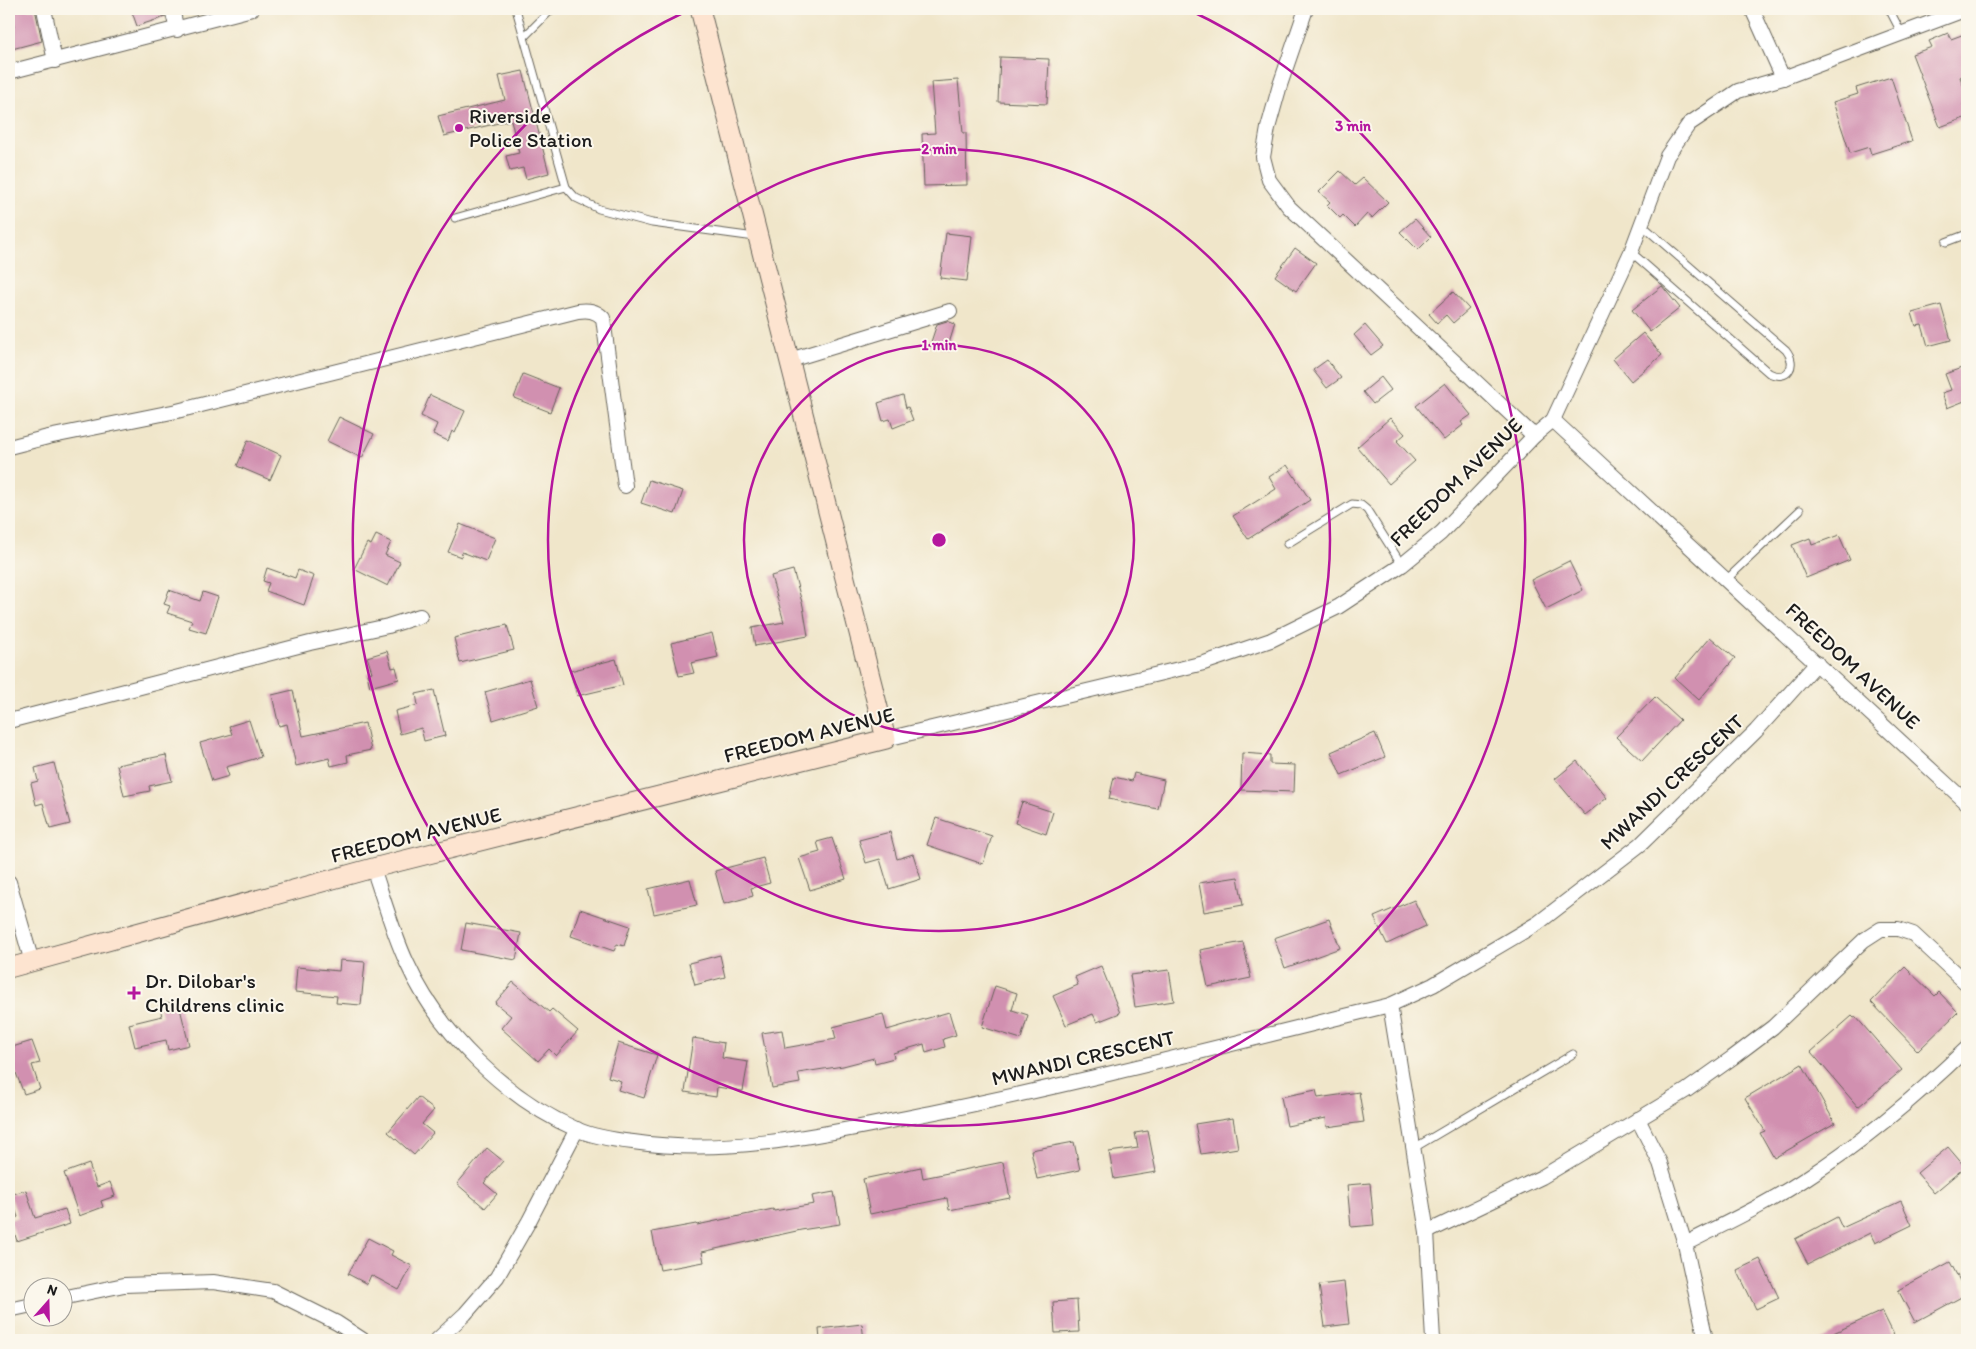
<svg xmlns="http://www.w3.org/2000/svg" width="1976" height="1349" font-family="Itim,sans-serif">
<rect width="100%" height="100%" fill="#fbf7ec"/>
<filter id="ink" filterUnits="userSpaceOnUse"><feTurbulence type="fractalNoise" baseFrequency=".02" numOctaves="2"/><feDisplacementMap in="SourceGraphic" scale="10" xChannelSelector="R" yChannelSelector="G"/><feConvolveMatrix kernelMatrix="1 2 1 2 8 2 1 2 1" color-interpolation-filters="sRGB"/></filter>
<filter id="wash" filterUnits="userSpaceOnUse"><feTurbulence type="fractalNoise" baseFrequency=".0096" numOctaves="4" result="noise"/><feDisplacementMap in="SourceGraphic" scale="20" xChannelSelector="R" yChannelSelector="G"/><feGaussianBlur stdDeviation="1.12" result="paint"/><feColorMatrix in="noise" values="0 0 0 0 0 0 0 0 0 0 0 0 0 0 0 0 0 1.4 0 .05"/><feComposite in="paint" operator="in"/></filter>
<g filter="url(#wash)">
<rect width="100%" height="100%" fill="#f0e6ca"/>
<g id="blocks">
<!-- building -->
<g fill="#d190b0">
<path d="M11,9H35L42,41L12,49L9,28L14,27Z"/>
<path d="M141,9H163L165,17L137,26L132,12Z"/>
<path d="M1948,33L1951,39L1967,33V74L1960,77L1967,95V103L1963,104L1967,117L1940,127L1912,54L1932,47L1929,41Z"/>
<path d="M1000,57L1049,59L1047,104L998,102Z"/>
<path d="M523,71L549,173L526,179L523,168L510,171L506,156L519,153L511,120L444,136L438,116L505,100L499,76Z"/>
<path d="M1891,77L1912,141L1871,154L1869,147L1850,153L1833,102L1858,94L1856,88Z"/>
<path d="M958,80L963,133H966L967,185L924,186L922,134L935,133L931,82Z"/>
<path d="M1340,171L1355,185L1363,178L1388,202L1372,218L1367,214L1355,227L1343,215L1340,218L1327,205L1330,202L1319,192Z"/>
<path d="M1415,219L1431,237L1418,250L1400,232Z"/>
<path d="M946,233L972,236L967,281L940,278Z"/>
<path d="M1295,248L1316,263L1296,291L1275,276Z"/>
<path d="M1662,286L1680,308L1650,332L1632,310Z"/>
<path d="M1453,292L1469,309L1453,323L1446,315L1437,323L1429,314Z"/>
<path d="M1941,305L1951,340L1928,346L1922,325L1916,326L1912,313Z"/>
<path d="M947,321L955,324L947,350L930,345L937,324Z"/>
<path d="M1365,325L1383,346L1371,355L1354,335Z"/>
<path d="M1643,333L1662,355L1631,381L1613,359Z"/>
<path d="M1327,360L1341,378L1327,388L1313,370Z"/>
<path d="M1967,366V400L1947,408L1942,393L1951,390L1945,374Z"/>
<path d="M523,374L559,388L550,412L514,398Z"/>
<path d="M1381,377L1391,390L1373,404L1363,392Z"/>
<path d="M1445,383L1471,415L1461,422L1463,425L1444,440L1416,406Z"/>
<path d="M430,395L465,411L455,433L452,431L448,441L433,434L437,424L421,416Z"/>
<path d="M903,395L906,408L908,407L913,420L893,428L890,419L883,421L878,403Z"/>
<path d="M339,417L374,434L362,458L327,441Z"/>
<path d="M1390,418L1405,434L1397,441L1415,461L1389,484L1357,447Z"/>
<path d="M248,440L281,455L270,480L237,466Z"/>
<path d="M1287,465L1310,500L1248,539L1233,516L1276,489L1269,477Z"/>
<path d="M649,480L683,491L675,514L641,503Z"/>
<path d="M460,524L495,538L486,561L462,552L461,557L448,552Z"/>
<path d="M376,535L391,542L385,555L400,562L388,586L354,569L367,543L371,545Z"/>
<path d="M1839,535L1850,560L1806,578L1792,545L1810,538L1812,545Z"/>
<path d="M1569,561L1583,590L1546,609L1531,580Z"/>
<path d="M267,568L295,578L298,570L314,576L304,605L266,591L269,583L263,581Z"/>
<path d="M793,570L803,606L808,636L755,646L752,628L784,622L771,576Z"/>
<path d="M169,590L200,601L203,592L218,597L206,633L189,628L192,621L167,613L170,606L164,604Z"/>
<path d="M507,625L514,650L460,663L454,638Z"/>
<path d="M712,633L718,657L691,663L694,673L679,676L671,643Z"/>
<path d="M1710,637L1735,658L1699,700L1675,678Z"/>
<path d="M387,651L392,668L396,667L399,679L370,687L367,674L372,672L367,657Z"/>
<path d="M616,659L623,685L577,696L570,671Z"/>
<path d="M530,679L538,706L493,720L485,692Z"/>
<path d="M293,690L303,736L365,723L371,750L347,755L348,762L331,766L329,758L296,766L287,724L279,726L272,695Z"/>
<path d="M434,690L445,736L424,741L421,728L400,734L395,711L418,705L416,694Z"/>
<path d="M1655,697L1680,720L1642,761L1616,737Z"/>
<path d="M249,720L261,757L226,767L229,776L212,781L200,743L232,734L229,726Z"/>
<path d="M1375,733L1385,757L1341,775L1331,752Z"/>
<path d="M1242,753L1270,755V764L1295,765L1294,792L1241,790Z"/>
<path d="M166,755L172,781L149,786L150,791L124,796L117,765Z"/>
<path d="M1577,761L1607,798L1585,815L1555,779Z"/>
<path d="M54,763L70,824L50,829L43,803L36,805L31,783L38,781L35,768Z"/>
<path d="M1134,773L1164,780L1158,809L1109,799L1114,777L1132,781Z"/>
<path d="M1022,802L1053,812L1046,834L1015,823Z"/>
<path d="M936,818L992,836L983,864L927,845Z"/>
<path d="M890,832L897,859L913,854L921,879L889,889L880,859L866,863L859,840Z"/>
<path d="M832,838L846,879L810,890L799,858L820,852L817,842Z"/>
<path d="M763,858L770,883L751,888L753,896L724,904L715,871Z"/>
<path d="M1238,877L1243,905L1204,912L1199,883Z"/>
<path d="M690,879L697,905L654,914L648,889Z"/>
<path d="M1414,900L1426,926L1387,944L1374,917Z"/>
<path d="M580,909L630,926L624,946L617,944L614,951L571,936Z"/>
<path d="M1329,919L1340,948L1285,968L1274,938Z"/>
<path d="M466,923L521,933L516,960L461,950Z"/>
<path d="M1243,942L1251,978L1208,987L1200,950Z"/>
<path d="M720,955L725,977L695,985L689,963Z"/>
<path d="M340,960L365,962L361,1005L336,1003L337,996L295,992L297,967L339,971Z"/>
<path d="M1101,966L1120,1013L1097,1022L1093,1014L1066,1025L1053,996L1078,985L1075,977Z"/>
<path d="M1905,967L1935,996L1939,992L1958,1012L1918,1051L1871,1002Z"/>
<path d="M1169,970L1174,1001L1135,1007L1130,975Z"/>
<path d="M513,982L549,1012L552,1009L578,1031L556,1056L549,1049L538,1061L501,1028L511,1016L495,1003Z"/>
<path d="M995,986L1017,993L1012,1010L1028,1015L1021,1039L982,1027Z"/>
<path d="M178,1000L189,1045L168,1050L166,1040L135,1047L129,1024L162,1016L159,1005Z"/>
<path d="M949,1012L956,1035L943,1039L945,1047L926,1053L924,1044L893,1053L894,1058L875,1063L874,1058L843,1066L798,1073L800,1083L772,1088L762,1033L782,1030L785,1048L836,1039L833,1027L883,1014L887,1030Z"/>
<path d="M1852,1016L1854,1018L1856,1017L1902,1070L1858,1107L1811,1052Z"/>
<path d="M693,1038L724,1043L722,1058L748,1062L743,1091L717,1087L716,1097L685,1092Z"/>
<path d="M32,1041L40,1063L32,1065L40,1089L24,1094L16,1073L9,1075V1048Z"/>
<path d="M618,1043L657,1055L644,1098L618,1090L621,1081L608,1077Z"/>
<path d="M1802,1064L1835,1123L1774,1158L1760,1133L1765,1131L1745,1098Z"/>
<path d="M1316,1090L1318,1098L1359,1092L1364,1122L1327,1127L1326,1118L1287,1126L1281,1097Z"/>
<path d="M418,1097L434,1110L422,1124L433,1133L414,1155L388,1132Z"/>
<path d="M1233,1118L1238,1148L1201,1154L1195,1124Z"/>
<path d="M1148,1131L1156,1172L1114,1179L1109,1152L1138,1148L1135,1133Z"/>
<path d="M1074,1142L1080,1170L1037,1179L1031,1150Z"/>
<path d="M1948,1147L1965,1167L1934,1193L1917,1173Z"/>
<path d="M487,1148L503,1161L484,1183L497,1194L485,1208L457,1184Z"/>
<path d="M1003,1162L1010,1198L949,1210L947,1198L870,1214L863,1179L921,1167L923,1178Z"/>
<path d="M89,1164L97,1187L110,1182L115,1196L101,1201L103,1207L79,1216L64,1173Z"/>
<path d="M1370,1183L1374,1225L1351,1227L1347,1185Z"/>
<path d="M26,1190L35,1218L65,1209L70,1224L17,1241L10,1220L18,1217L10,1195Z"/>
<path d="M834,1192L840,1224L801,1230L702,1252L704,1262L660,1270L652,1232L696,1224L697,1225L773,1209L774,1211L814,1204L812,1196Z"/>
<path d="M1901,1201L1912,1225L1875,1243L1870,1233L1808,1264L1795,1239L1837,1217L1842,1228Z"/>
<path d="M368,1238L393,1251L391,1255L412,1266L399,1290L371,1275L367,1284L348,1274Z"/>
<path d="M1760,1259L1779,1298L1756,1309L1737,1270Z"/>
<path d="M1950,1262L1967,1294L1915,1322L1898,1290Z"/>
<path d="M1344,1282L1349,1324L1325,1327L1319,1285Z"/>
<path d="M1077,1300L1079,1332L1055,1333L1053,1302Z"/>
<path d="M1882,1311L1894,1335L1882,1340H1818Z"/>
<path d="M862,1324L864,1340H820L819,1329Z"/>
</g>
</g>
</g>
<g filter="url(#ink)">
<use href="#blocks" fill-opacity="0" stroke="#666359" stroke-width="1"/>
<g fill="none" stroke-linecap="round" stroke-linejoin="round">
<!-- lane casing -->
<g stroke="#666359" stroke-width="9">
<g id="lane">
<path d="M516,9L566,187L576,198L599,209L652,223L755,237"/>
<path d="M1889,9L1902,34"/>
<path d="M525,36L552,9"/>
<path d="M455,218L566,187"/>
<path d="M1946,242L1967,234"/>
<path d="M1631,252L1769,373C1788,382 1798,365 1786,350L1642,225"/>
<path d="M1287,544L1352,504L1361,505L1367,510L1402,565"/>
<path d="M1726,580L1800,510"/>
<path d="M1414,1148L1573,1054"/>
</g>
</g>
<!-- street casing -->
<g stroke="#666359" stroke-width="16">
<g id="street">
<path d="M44,9L55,61"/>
<path d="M172,9L177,30"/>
<path d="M1306,9L1280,85L1268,128L1263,157L1269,180L1289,207L1534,436"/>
<path d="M1752,9L1783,78"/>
<path d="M9,72L252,9"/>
<path d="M790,360L950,311"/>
<path d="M1553,420L1967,803"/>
<path d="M9,447L48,437L177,411L578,311C588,310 595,310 603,318L625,486"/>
<path d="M9,721L310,643L388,626L420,616"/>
<path d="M886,739L1204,663L1271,640L1338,607L1402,565L1441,533L1534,436L1553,420L1631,252L1667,156L1689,124L1738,91L1783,78L1967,9"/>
<path d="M373,868C384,900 393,933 407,963C438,1032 507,1099 576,1129C594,1137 615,1140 633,1142C734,1157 833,1132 931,1113C1085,1082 1238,1042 1390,1005L1433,985L1538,923L1641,844L1756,731L1817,663"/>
<path d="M9,882L32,962"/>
<path d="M1390,1005L1427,1232L1433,1340"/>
<path d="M1638,1119L1660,1163L1685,1244"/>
<path d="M1427,1232L1542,1177L1687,1090L1732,1058L1773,1027L1864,940L1881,929H1898L1913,934L1967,984"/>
<path d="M62,1298L124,1285L213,1282L273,1291L337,1323L363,1340"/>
<path d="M9,1310L32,1305"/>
<path d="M437,1340L465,1314L497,1277L529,1221L577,1129"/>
<path d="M1706,1340L1685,1244C1726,1223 1767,1204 1805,1179C1864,1141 1917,1096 1967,1048"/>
</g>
</g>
<!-- secondary casing -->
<g stroke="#666359" stroke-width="21">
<path id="secondary" d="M9,968L373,868L886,739L700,9"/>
</g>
<!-- lane -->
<use href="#lane" stroke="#fff" stroke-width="7"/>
<!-- street -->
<use href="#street" stroke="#fff" stroke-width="14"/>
<!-- secondary -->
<use href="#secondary" stroke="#fde4d0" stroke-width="19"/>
</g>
</g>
<!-- distance rings -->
<g fill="none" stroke="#b5179e" stroke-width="2.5">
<circle cx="939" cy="540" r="195"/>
<circle cx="939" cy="540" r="391"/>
<path d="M1187 9A586 586 0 1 1 691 9"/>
</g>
<!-- markers -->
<g fill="#b5179e" stroke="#fbf7ec" stroke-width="2">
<circle cx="459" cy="128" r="5"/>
<path d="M131.5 985.5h5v5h5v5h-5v5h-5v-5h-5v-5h5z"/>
</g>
<g text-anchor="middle" stroke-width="4" stroke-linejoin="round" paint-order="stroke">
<!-- poi labels -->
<g font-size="21" fill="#1c1c1c" stroke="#fbf7ec" text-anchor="start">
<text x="469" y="123">Riverside<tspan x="469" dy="24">Police Station</tspan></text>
<text x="145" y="988">Dr. Dilobar's<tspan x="145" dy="24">Childrens clinic</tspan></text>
</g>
<!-- street labels -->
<g font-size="21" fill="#1c1c1c" stroke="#fbf7ec">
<text transform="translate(1456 482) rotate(-44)" y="7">FREEDOM AVENUE</text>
<text transform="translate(1853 666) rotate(43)" y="7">FREEDOM AVENUE</text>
<text transform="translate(809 735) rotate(-14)" y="7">FREEDOM AVENUE</text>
<text transform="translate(1672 782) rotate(-43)" y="7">MWANDI CRESCENT</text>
<text transform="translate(416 835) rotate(-14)" y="7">FREEDOM AVENUE</text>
<text transform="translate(1083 1058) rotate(-13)" y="7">MWANDI CRESCENT</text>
</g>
</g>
<circle cx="939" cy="540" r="8" fill="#b5179e" stroke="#fbf7ec" stroke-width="2.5"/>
<g font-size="15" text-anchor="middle" font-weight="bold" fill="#b5179e" stroke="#fbf7ec" stroke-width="4" stroke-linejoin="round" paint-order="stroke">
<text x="1353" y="131">3 min</text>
<text x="939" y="154">2 min</text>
<text x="939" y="350">1 min</text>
</g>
<!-- margin -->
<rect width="1976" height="1349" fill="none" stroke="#fbf7ec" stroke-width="30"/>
<!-- north arrow -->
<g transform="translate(48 1302) rotate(20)"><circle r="24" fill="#fbf7ec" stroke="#a29f99"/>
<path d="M0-4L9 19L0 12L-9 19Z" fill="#b5179e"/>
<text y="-8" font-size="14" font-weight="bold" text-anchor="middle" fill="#1c1c1c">N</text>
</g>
</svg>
